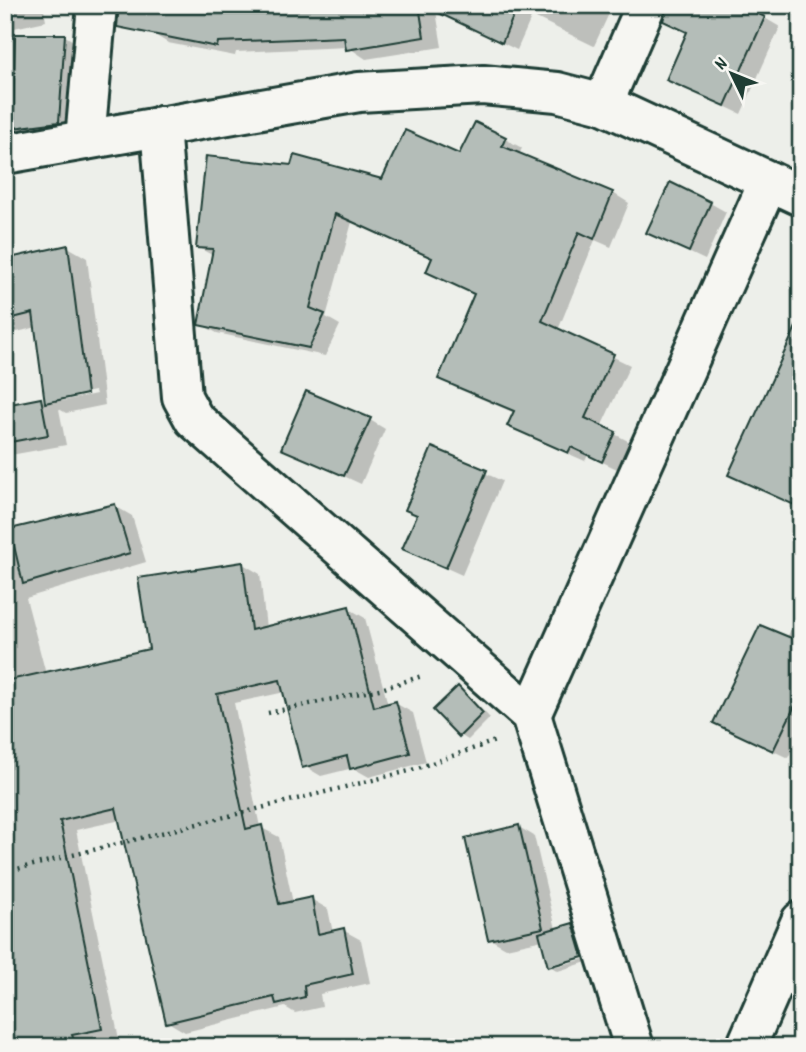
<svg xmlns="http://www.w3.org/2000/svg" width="806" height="1052" font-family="Dekko,sans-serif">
<rect width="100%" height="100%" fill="#edefea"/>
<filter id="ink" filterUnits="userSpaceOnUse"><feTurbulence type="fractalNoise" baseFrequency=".0143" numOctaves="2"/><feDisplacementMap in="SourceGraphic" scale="14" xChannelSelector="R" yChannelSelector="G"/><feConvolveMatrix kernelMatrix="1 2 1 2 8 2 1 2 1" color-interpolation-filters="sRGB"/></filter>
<g filter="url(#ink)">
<!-- shadow -->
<g fill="#0003" fill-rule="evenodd">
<path d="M5,5H43L46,21L5,30Z"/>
<path d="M156,5H435L442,47L366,59L348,47L236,52L235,56L168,43L150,32Z"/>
<path d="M465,5H613L594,46L532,16L517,50L458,21Z"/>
<path d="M690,5H769L763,17L780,27L741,114L668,79L689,32Z"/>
<path d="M65,36L80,45L75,131L31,136L15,127Z"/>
<path d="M505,139L522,148L519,155L613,193L629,203L611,247L595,240L558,330L630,365L601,427L632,443L619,470L588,455L585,461L526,435L510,425L515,413L456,388L440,379L475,295L433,259L352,222L326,317L340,325L325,356L217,333L200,324L214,256L197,247Z"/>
<path d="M710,203L726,212L705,260L648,233Z"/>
<path d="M68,247L87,258L105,405L66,413L59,409L66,445L5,456V407L41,400L47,404L37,327L5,335V260ZM95,391L96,394L62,401V398Z"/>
<path d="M801,320V509L731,475Z"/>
<path d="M370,420L385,429L361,484L283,448Z"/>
<path d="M433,449L502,481L462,575L404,549L418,516L407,509Z"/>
<path d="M115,506L132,516L146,562L26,598L46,674L151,651L243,564L260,574L266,628L348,608L365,618L388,705L395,703L413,713L426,762L369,777L353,768L321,776L304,766L285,692L234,703L260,827L279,837L293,903L311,899L328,909L333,933L343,930L361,940L370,983L320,994L322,1007L295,1013L285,1007L185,1032L168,1022L121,820L76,830L119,1039L89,1044V1047H5V538Z"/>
<path d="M801,608V731L788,758L715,723L787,638Z"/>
<path d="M458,688L466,693L490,718L468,740L460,735Z"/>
<path d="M519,827L534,836L556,929L572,924L580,929L587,954L554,964V967L588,958L590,961L558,971L550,966L543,940L506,948L490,939Z"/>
</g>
<!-- building -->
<g fill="#b4bdb8" stroke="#1f3d34" stroke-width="2">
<path d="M119,5H419L424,37L346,50L344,37L218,42L217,47L117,27Z"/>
<path d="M422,5H518L502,43Z"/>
<path d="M667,5H740L765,17L725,106L666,80L687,32L663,21Z"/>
<path d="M15,34H65L59,122L13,128Z"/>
<path d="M475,122L506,137L502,146L613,192L594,239L579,232L542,321L614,354L585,418L616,432L602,462L571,447L568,453L507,426L514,411L438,379L474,294L426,272L432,258L335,214L310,308L325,314L309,348L198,325L213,249L196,248L206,156L291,165L294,155L382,179L405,130L459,154Z"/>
<path d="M670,182L711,202L689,252L646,233Z"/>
<path d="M68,245L87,394L45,403L33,313L5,320V259Z"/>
<path d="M801,316V508L728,475Z"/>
<path d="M306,391L371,418L344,476L281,449Z"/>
<path d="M41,398L48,435L5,443V405Z"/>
<path d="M432,447L487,470L446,568L402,549L417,515L405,510Z"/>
<path d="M115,504L130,553L23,584L10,529Z"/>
<path d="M243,562L251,630L349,606L374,707L396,701L410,753L350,769L347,756L302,768L280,680L217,694L246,829L262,825L279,904L312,897L318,934L344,928L353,974L304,985L305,997L276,1004L274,997L166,1023L116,808L60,821L102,1029L72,1035L74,1040L47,1047H5V681L149,649L138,578Z"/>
<path d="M760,625L801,642V693L773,751L713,723Z"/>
<path d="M458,686L483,713L459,737L433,710Z"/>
<path d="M519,825L543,928L488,940L465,838Z"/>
<path d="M573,923L583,957L548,967L539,933Z"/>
</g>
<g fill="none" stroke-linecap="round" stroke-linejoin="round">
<!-- minor casing -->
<g stroke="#1f3d34" stroke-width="44">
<g id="minor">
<path d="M603,104L646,5"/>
<path d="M160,126L182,397L194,419L531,715L634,1047"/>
<path d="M85,140L97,5"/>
<path d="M5,154L359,92L483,85L557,92L603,104L801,196"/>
<path d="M531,715L769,181"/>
</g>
</g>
<!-- major casing -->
<g stroke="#1f3d34" stroke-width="44">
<path id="major" d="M746,1047L801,921"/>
</g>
<!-- path -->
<g stroke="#1f3d34" stroke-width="4.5" stroke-dasharray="2 5" stroke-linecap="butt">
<path d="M268,713L384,688L422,676"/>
<path d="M5,872L409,771L498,740"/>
</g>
<!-- minor -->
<use href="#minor" stroke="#f6f6f2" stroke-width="38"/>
<!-- major -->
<use href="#major" stroke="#f6f6f2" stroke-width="38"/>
</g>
</g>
<!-- margin -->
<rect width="806" height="1052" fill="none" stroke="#f6f6f2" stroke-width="28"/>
<rect x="14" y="14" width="778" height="1024" fill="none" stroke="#1f3d34" stroke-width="2.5" filter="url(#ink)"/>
<!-- north arrow -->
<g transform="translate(732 74) rotate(313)" stroke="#f6f6f2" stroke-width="5" paint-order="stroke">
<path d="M0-5L12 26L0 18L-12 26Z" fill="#1f3d34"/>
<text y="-10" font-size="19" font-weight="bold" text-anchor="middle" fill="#1f3d34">N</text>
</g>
</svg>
